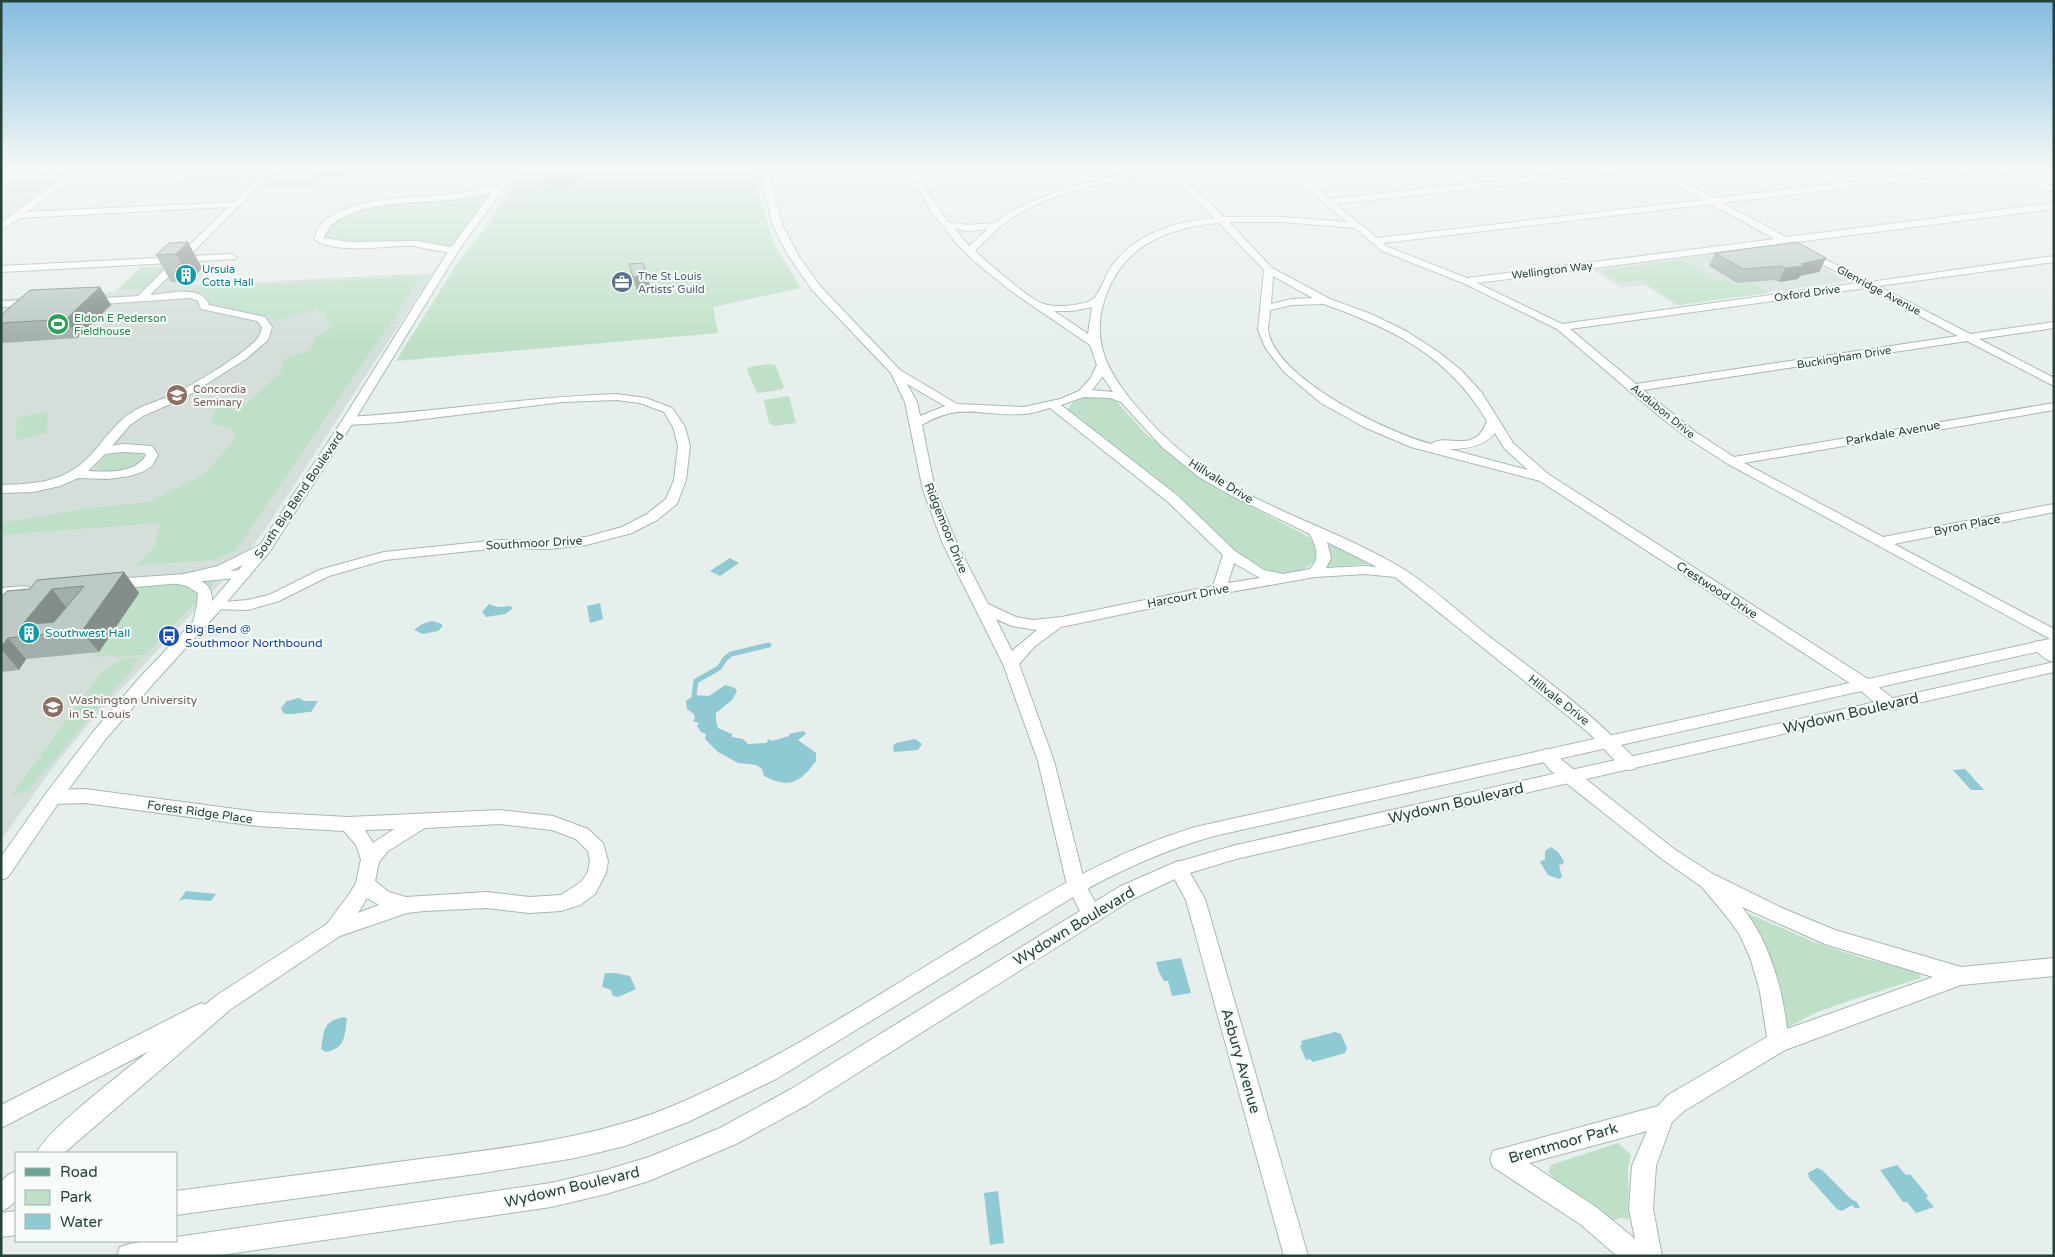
<svg xmlns="http://www.w3.org/2000/svg" width="2055" height="1257" font-family="'Varela Round',sans-serif">
<rect width="100%" height="100%" fill="#e6efeb"/>
<!-- built -->
<g fill="#d4dfda">
<path d="M194,168H268L257,180L176,184Z"/>
<path d="M276,168H502L319,179L312,187L256,189Z"/>
<path d="M70,170L12,213L1,221V174Z"/>
<path d="M1782,245L1849,281L1676,305L1645,285L1621,288L1593,270Z"/>
<path d="M215,263L194,285L433,273L264,531L240,562L84,729L51,770L1,840V299L115,292L141,267Z"/>
</g>
<!-- green -->
<g fill="#bfe0c8">
<path d="M525,168H752L773,242L801,288L713,307L718,333L396,361L455,267L490,222L513,188Z"/>
<path d="M501,187L454,250L436,246L353,245L319,239L323,227L360,208L437,199Z"/>
<path d="M1683,260L1715,280L1725,278L1735,284L1752,283L1768,293L1679,305L1641,280L1619,283L1601,271Z"/>
<path d="M169,267L146,289L117,290L140,268Z"/>
<path d="M422,276L236,550L213,560L137,565L155,547L160,523L1,535V523L84,509L148,502L203,475L236,439L231,428L210,424L216,409L248,403L281,372L284,359L311,350L315,337L331,328L324,312L316,309L275,321L268,316L214,307L210,304L206,294L171,293V290Z"/>
<path d="M768,364L775,365L784,387L781,390L757,393L747,370L750,367Z"/>
<path d="M789,396L796,423L774,426L769,423L764,400Z"/>
<path d="M1084,397L1111,398L1116,401L1145,433L1187,468L1220,490L1309,537L1316,548V559C1303,576 1278,577 1260,569C1235,558 1215,530 1194,512C1156,477 1114,445 1072,415L1068,410C1071,402 1076,399 1084,397Z"/>
<path d="M48,411L47,433L16,440L17,418Z"/>
<path d="M126,450L141,453L145,460C133,467 108,478 96,467C104,455 113,452 126,450Z"/>
<path d="M1329,545L1338,547L1369,564L1329,567L1327,566Z"/>
<path d="M217,580L146,654L116,657L112,655L92,658L140,586Z"/>
<path d="M142,657L28,790L10,797L101,673L122,659Z"/>
<path d="M1747,913L1814,942L1862,958L1914,971L1919,973L1921,978L1851,1000L1815,1013L1788,1027L1785,1025C1784,987 1770,946 1746,916Z"/>
<path d="M1618,1143L1631,1155L1628,1168L1629,1219L1619,1218L1612,1221L1560,1184L1548,1172L1551,1165Z"/>
</g>
<!-- water -->
<g fill="#8ec9d4">
<path d="M574,171L590,173C581,180 551,197 540,193C544,175 560,176 574,171Z"/>
<path d="M730,558L739,563L720,576L710,571Z"/>
<path d="M600,603L603,619L590,623L587,606Z"/>
<path d="M489,604L497,607L510,606L513,608L505,614L486,617L482,612Z"/>
<path d="M432,621L442,624V627L438,631L423,634L414,630L422,624Z"/>
<path d="M725,685L735,688L737,691L732,700L716,713V721L718,728L732,734V737L743,739L748,744L766,743L769,739L772,741L789,736V734L804,731L806,734L798,740L816,753V761C800,783 789,789 764,776L762,769L756,765L738,763L718,752L705,739L706,734L701,732L697,726L699,723L693,721L695,718L694,714L687,709L686,701L694,695L709,696Z"/>
<path d="M299,698L304,701H318L311,712C302,712 290,716 283,713L281,708L287,701Z"/>
<path d="M915,739L922,744L918,750L894,752L893,746L896,743Z"/>
<path d="M1965,769L1984,790H1971L1953,770Z"/>
<path d="M1551,847L1558,852L1564,861L1563,864L1559,865L1562,877L1559,879L1548,875L1540,862L1545,859V851Z"/>
<path d="M186,891L216,894L211,901L184,899L179,901Z"/>
<path d="M1181,958L1191,993L1172,996L1168,981H1164L1159,972L1156,962Z"/>
<path d="M605,973H615L630,976L636,989L618,997L613,996L611,990L602,987Z"/>
<path d="M344,1017L347,1019C344,1037 346,1048 326,1052L321,1049C325,1029 322,1022 344,1017Z"/>
<path d="M1335,1032L1341,1034L1347,1048L1345,1053L1313,1062L1310,1059L1306,1060L1300,1046L1302,1044L1301,1041Z"/>
<path d="M1897,1165L1906,1175L1910,1174L1928,1196L1926,1198L1934,1207L1916,1213L1907,1202H1903L1880,1170Z"/>
<path d="M1817,1168L1822,1170L1851,1199L1857,1202L1860,1208H1855L1852,1205L1842,1211L1837,1209L1809,1178L1808,1173Z"/>
<path d="M998,1191L1004,1243L990,1245L984,1193Z"/>
</g>
<g fill="none" stroke-linecap="round" stroke-linejoin="round">
<!-- stream -->
<path stroke="#8ec9d4" stroke-width="5" d="M694,695L696,681L719,668L725,659L731,654L769,645"/>
<!-- minor casing -->
<g stroke="#a8b8b2" stroke-width="2">
<g id="minor">
<path d="M75,168H85L27,212L234,202L268,168H277L189,256L232,254L237,257L235,259L183,262L150,295C166,294 203,284 209,305L265,317L272,327L268,340L246,359L184,398L143,416L130,425L112,446L123,444L152,446L158,455L152,466L144,471L130,476L107,479L78,478L60,486L33,492L1,493V485C26,484 49,484 71,471C97,457 108,426 134,411C147,403 163,400 176,393C196,383 245,354 258,338C260,335 261,331 262,327L257,321L201,309L198,301L190,298L87,305L82,302L87,299L138,296L171,263L1,272V266L177,257L228,207L20,218L1,230V223ZM123,452L144,453L146,455C135,474 108,472 88,471L105,454Z"/>
<path d="M759,168H767L783,226L798,255L821,287L900,370L957,404L1024,407L1060,399L1079,391L1090,379L1097,365L1090,345L1011,291L974,261L957,244L931,211L907,168H915L931,197L948,222L967,225L995,223L1008,213L1033,201L1070,187L1111,177L1164,168H1173L1224,217H1283L1347,222L1283,168H1293L1330,199L1614,168H1645L1641,170L1336,204L1377,238L1703,200L1647,168H1658L1714,198L1969,168H2004L2054,187V192L1994,170L1722,203L1786,237L2054,203V209L1477,283L1562,324L1858,283L1803,254V250L1806,249L1869,282L2054,256V262L1878,286L1970,334L2054,322V328L1979,339L2054,378V386L1967,341L1643,390L1697,433L1734,457L2054,403V410L1744,463L1883,537L2054,504V512L1894,544L2054,629V641L1728,464L1689,439L1659,416L1557,329L1463,283L1382,251L1355,228L1283,222H1229L1272,268L1330,299L1371,314L1406,331L1437,351L1461,370L1482,393L1513,443L1548,474L1871,681L1896,701L1898,705L1896,709C1882,713 1869,697 1859,689L1540,481L1411,447L1364,427L1321,403L1284,372L1266,349L1258,330L1264,270L1219,223C1172,227 1127,243 1108,290C1090,334 1103,365 1131,400C1153,427 1180,453 1209,472C1271,512 1343,532 1405,570C1433,588 1460,613 1486,634C1530,668 1577,701 1617,741C1624,748 1633,755 1638,764L1635,769L1629,770L1623,769L1589,733L1395,577L1365,574L1315,577L1219,594L1061,627L1035,646L1019,664L1054,761L1085,884L1101,913L1098,919L1091,921L1084,919L1067,885L1038,761L1003,664L943,544L923,490L905,402L891,373L813,291L788,255L773,226ZM1169,174L1215,218C1176,221 1134,234 1111,267C1105,276 1101,290 1095,297C1091,302 1081,304 1074,305C1065,306 1053,307 1044,304C1030,300 987,262 975,251C987,239 998,227 1012,218C1058,188 1116,180 1169,174ZM1711,204L1775,239L1467,278L1388,247L1383,243ZM954,228L967,231L988,229L969,246ZM1273,276L1313,298L1292,299L1271,304ZM1866,288L1958,336L1636,384L1570,329ZM1324,304C1393,329 1448,355 1487,421C1475,456 1446,432 1431,444C1389,433 1273,378 1268,329C1268,323 1270,316 1270,310L1292,305ZM1092,307L1088,334L1054,311H1072ZM1103,376V377L1113,392L1092,390ZM907,384L945,406L920,416L917,402ZM1084,397L1110,398L1121,402L1162,447L1199,477L1230,495L1310,534C1316,547 1321,557 1310,569L1283,574L1264,570L1235,551L1178,496L1061,405ZM1050,408L1168,502L1223,555L1213,586L1062,617L1033,620L1016,617L988,604L957,544L935,490L922,425C961,401 982,417 1023,414C1032,414 1041,410 1050,408ZM1495,433L1504,448L1528,470L1449,449C1465,449 1484,447 1495,433ZM1327,542L1377,567L1365,566L1326,568L1331,558ZM1234,563L1260,578L1228,583ZM996,619L1012,626L1037,630L1012,651Z"/>
<path d="M501,184L504,185V189C487,193 469,198 451,200C418,203 336,200 324,238L350,242L417,241L457,248V252C445,254 424,247 411,246C386,245 334,255 314,239C316,235 317,228 320,225C349,195 414,199 452,194C469,192 485,188 501,184Z"/>
<path d="M34,300L38,301V305L1,307V301Z"/>
<path d="M616,394L646,398L672,408L685,427L690,446L686,480L677,504L657,520L632,533L586,545L549,549L499,548L385,560L329,576L279,601L248,610L211,609L209,606L211,603L248,600L269,595L319,570L384,552L499,540L549,541L586,537L622,527L647,514L666,499L674,480L678,446L673,427L664,412L640,403L616,400L562,402L399,422L348,425L342,421L348,417C438,412 526,397 616,394Z"/>
<path d="M244,570L249,571L251,574L249,577L113,589L108,587L106,584L108,581L113,579Z"/>
<path d="M25,586L30,588L32,591L30,594L1,598V588Z"/>
<path d="M2040,641L2054,649V662C2046,660 2037,653 2032,646L2035,642Z"/>
<path d="M1546,749L1552,751L1563,761L1674,849L1713,874L1782,908L1835,930L1961,967L2054,958V976L1961,985L1785,1050L1684,1111L1672,1122L1656,1166L1653,1209L1662,1256H1617L1580,1224L1493,1167L1490,1159L1493,1151L1658,1106L1668,1095L1767,1037L1760,992L1751,960L1740,935L1727,917L1702,887L1662,859L1551,771L1538,755L1540,751ZM1742,907L1825,944L1933,977L1787,1029C1782,986 1769,941 1742,907ZM1647,1131L1632,1166L1629,1209L1635,1239L1596,1207L1529,1163Z"/>
<path d="M85,789L257,812L348,817L500,810L553,816L588,829L603,843L608,861L606,873L595,894L580,905L561,911L529,913L487,908L424,911L407,913L340,936L231,1009L64,1153H37C45,1131 126,1070 149,1051L1,1128V1105L195,1006L202,1003L205,1005L217,995L327,924L350,893L356,883L361,859L356,845L344,831L257,826L85,803L53,804L47,802L44,797L47,792L53,790ZM500,824L552,830L576,839L588,851L590,861L588,872L581,882L561,895L529,897L487,892L406,897L389,892L375,881L379,862L388,851L425,828ZM394,829L373,843L365,830ZM367,898L379,905L358,913Z"/>
<path d="M1178,861L1185,864L1205,899L1308,1256H1284L1186,900L1169,869L1171,864Z"/>
<path d="M16,1171V1200L9,1207L1,1211V1182L8,1175Z"/>
</g>
</g>
<!-- tertiary casing -->
<g stroke="#a8b8b2" stroke-width="2">
<g id="tertiary">
<path d="M2054,638V648L1214,836C1168,849 1125,868 1083,891L776,1079L688,1122L625,1146L575,1158L483,1173L176,1215V1191C260,1180 344,1169 428,1158C511,1147 597,1138 675,1105C785,1058 885,990 988,928C1057,887 1117,851 1195,827Z"/>
<path d="M2054,662V672L1236,859L1183,875L1133,899L807,1105L736,1144L649,1181L606,1194L551,1207L214,1256H117L120,1247C138,1240 157,1241 176,1241V1237L551,1183L606,1170L649,1157L720,1128L791,1089L1119,887L1171,864L1236,845Z"/>
<path d="M16,1211V1235L1,1237V1213Z"/>
</g>
</g>
<!-- secondary casing -->
<g stroke="#a4bbb3" stroke-width="2">
<path id="secondary" d="M510,168H518L458,251L354,421L270,551L221,609L153,684L105,740L59,802L8,877L1,880V857L47,792L93,732L141,676L193,622L197,605L198,593L187,586L172,583L170,580L172,577L218,566L260,545L342,421L449,250ZM243,565L212,601C212,590 208,583 198,580L228,572Z"/>
</g>
<!-- primary casing -->
<g stroke="#c2cac8" stroke-width="2">
<g id="primary">
<path d="M1,168H37L33,170L1,172Z"/>
<path d="M520,168L513,171L509,169V168Z"/>
</g>
</g>
<!-- minor -->
<use href="#minor" fill="#fff" fill-rule="evenodd"/>
<!-- tertiary -->
<use href="#tertiary" fill="#fff" fill-rule="evenodd"/>
<!-- secondary -->
<use href="#secondary" fill="#fff" fill-rule="evenodd"/>
<!-- primary -->
<use href="#primary" fill="#6aa596" fill-rule="evenodd"/>
</g>
<!-- wall -->
<g fill="#a1aea9">
<path d="M301,168H352L346,176H320L317,169L302,170Z"/>
<path d="M373,168H433L432,169L374,173Z"/>
<path d="M169,243L202,268L190,281L171,282L156,255Z"/>
<path d="M1715,253L1826,258L1819,272L1800,276L1798,279L1779,282L1775,280L1737,283L1709,266Z"/>
<path d="M100,287L111,305L77,338L3,343L1,340V315Z"/>
<path d="M124,572L139,593L99,652L26,659L19,670L1,672V597L30,589Z"/>
</g>
<!-- shaded-wall -->
<g fill="#838d89">
<path d="M343,168H352L346,176Z"/>
<path d="M188,242L202,268L190,281L176,254Z"/>
<path d="M1826,258L1819,272L1800,276L1798,279L1779,282L1785,268L1801,264Z"/>
<path d="M647,275L651,289L637,291L633,277Z"/>
<path d="M100,287L111,305L77,338L66,319Z"/>
<path d="M124,572L139,593L99,652L82,631Z"/>
<path d="M52,589L68,610L50,634L22,625Z"/>
<path d="M8,638L26,659L19,670L1,649V647Z"/>
</g>
<!-- building -->
<g fill="#bbcac4" stroke="#838d89" fill-rule="evenodd">
<path d="M188,242L176,254L156,255L169,243Z"/>
<path d="M1797,242L1826,258L1801,264L1805,266L1785,268L1781,266L1743,269L1715,253Z"/>
<path d="M643,263L647,275L633,277L629,264Z"/>
<path d="M100,287L66,319L1,323V315L30,290Z"/>
<path d="M124,572L82,631L8,638L1,647V597L7,591L30,589L37,580ZM84,586L54,622L22,625L52,589Z"/>
</g>
<!-- sky -->
<linearGradient id="sky" x2="0" y2="1"><stop stop-color="#84bce0"/><stop offset="0.49" stop-color="#f4f8f6"/><stop offset="1" stop-color="#f4f8f6" stop-opacity="0"/></linearGradient>
<rect width="2055" height="344" fill="url(#sky)"/>
<!-- icons -->
<defs>
<g id="building-disc" transform="scale(1.125)"><circle r="9.5" fill="#0f9aa8" stroke="#f7fbf9"/><path d="M-4-6H4V6H1V3H-1V6H-4ZM-2.5-4.3h1.7v1.8h-1.7ZM.8-4.3h1.7v1.8H.8ZM-2.5-1h1.7V.8h-1.7ZM.8-1h1.7V.8H.8Z" fill="#fff"/></g>
<g id="office-disc" transform="scale(1.125)"><circle r="9.5" fill="#5c6f8a" stroke="#f7fbf9"/><path d="M-6-3h4V-5.5h4V-3h4V5H-6ZM-1-4.5V-3h2v-1.5ZM-6 0V1H6V0Z" fill="#fff"/></g>
<g id="stadium-disc" transform="scale(1.125)"><circle r="9.5" fill="#2e9e5b" stroke="#f7fbf9"/><path d="M0-5a6.5 5 0 1 0 0 10a6.5 5 0 1 0 0-10ZM-3.5-1.8h7v3.6h-7Z" fill="#fff"/></g>
<g id="university-disc" transform="scale(1.125)"><circle r="9.5" fill="#8d6e63" stroke="#f7fbf9"/><path d="M0-5L7-2L0 1L-7-2ZM-4 1L0 2.5L4 1V4Q0 6-4 4Z" fill="#fff"/></g>
<g id="bus-disc" transform="scale(1.125)"><circle r="9.5" fill="#1a4fb4" stroke="#f7fbf9"/><path d="M-5-6H5V4H4V6H2V4H-2V6H-4V4H-5ZM-3.5-4V0h7V-4ZM-3.5 1.2v1.5H-2V1.2ZM2 1.2v1.5H3.5V1.2Z" fill="#fff"/></g>
</defs>
<g fill-rule="evenodd">
<use href="#building-disc" x="186" y="275"/>
<use href="#office-disc" x="622" y="282"/>
<use href="#stadium-disc" x="58" y="324"/>
<use href="#university-disc" x="177" y="395"/>
<use href="#building-disc" x="29" y="633"/>
<use href="#bus-disc" x="169" y="636"/>
<use href="#university-disc" x="53" y="707"/>
</g>
<g text-anchor="middle" stroke-width="4" stroke-linejoin="round" paint-order="stroke">
<!-- far-culture labels -->
<g font-size="11" fill="#0d838f" stroke="#f7fbf9" text-anchor="start">
<text x="202" y="273">Ursula<tspan x="202" dy="13">Cotta Hall</tspan></text>
</g>
<!-- far-street labels -->
<g font-size="11" fill="#24423a" stroke="#f7fbf9">
<text transform="translate(1552 270) rotate(-7)" y="4">Wellington Way</text>
<text transform="translate(1879 290) rotate(28)" y="4">Glenridge Avenue</text>
<text transform="translate(1807 293) rotate(-8)" y="4">Oxford Drive</text>
<text transform="translate(1844 357) rotate(-9)" y="4">Buckingham Drive</text>
<text transform="translate(1663 411) rotate(39)" y="4">Audubon Drive</text>
</g>
<!-- far-service labels -->
<g font-size="11" fill="#4e5e75" stroke="#f7fbf9" text-anchor="start">
<text x="638" y="280">The St Louis<tspan x="638" dy="13">Artists' Guild</tspan></text>
</g>
<!-- far-leisure labels -->
<g font-size="11" fill="#27864d" stroke="#f7fbf9" text-anchor="start">
<text x="74" y="322">Eldon E Pederson<tspan x="74" dy="13">Fieldhouse</tspan></text>
</g>
<!-- far-education labels -->
<g font-size="11" fill="#785e54" stroke="#f7fbf9" text-anchor="start">
<text x="193" y="393">Concordia<tspan x="193" dy="13">Seminary</tspan></text>
</g>
<!-- street labels -->
<g font-size="12" fill="#24423a" stroke="#f7fbf9">
<text transform="translate(1893 433) rotate(-10)" y="4">Parkdale Avenue</text>
<text transform="translate(1221 481) rotate(32)" y="4">Hillvale Drive</text>
<text transform="translate(299 495) rotate(-56)" y="4">South Big Bend Boulevard</text>
<text transform="translate(1967 525) rotate(-11)" y="4">Byron Place</text>
<text transform="translate(946 528) rotate(68)" y="4">Ridgemoor Drive</text>
<text transform="translate(534 543) rotate(-3)" y="4">Southmoor Drive</text>
<text transform="translate(1717 590) rotate(33)" y="4">Crestwood Drive</text>
<text transform="translate(1188 596) rotate(-11)" y="4">Harcourt Drive</text>
<text transform="translate(1559 700) rotate(38)" y="4">Hillvale Drive</text>
<text transform="translate(200 812) rotate(8)" y="4">Forest Ridge Place</text>
</g>
<!-- transit labels -->
<g font-size="12" fill="#164399" stroke="#f7fbf9" text-anchor="start">
<text x="185" y="633">Big Bend @<tspan x="185" dy="14">Southmoor Northbound</tspan></text>
</g>
<!-- culture labels -->
<g font-size="12" fill="#0d838f" stroke="#f7fbf9" text-anchor="start">
<text x="45" y="637">Southwest Hall</text>
</g>
<!-- education labels -->
<g font-size="12" fill="#785e54" stroke="#f7fbf9" text-anchor="start">
<text x="69" y="704">Washington University<tspan x="69" dy="14">in St. Louis</tspan></text>
</g>
<!-- near-street labels -->
<g font-size="15" fill="#24423a" stroke="#f7fbf9">
<text transform="translate(1851 713) rotate(-13)" y="5">Wydown Boulevard</text>
<text transform="translate(1456 803) rotate(-13)" y="5">Wydown Boulevard</text>
<text transform="translate(1074 926) rotate(-31)" y="5">Wydown Boulevard</text>
<text transform="translate(1241 1061) rotate(74)" y="5">Asbury Avenue</text>
<text transform="translate(1563 1143) rotate(-16)" y="5">Brentmoor Park</text>
<text transform="translate(572 1187) rotate(-13)" y="5">Wydown Boulevard</text>
</g>
</g>
<!-- border -->
<rect width="2055" height="1257" fill="none" stroke="#24423a" stroke-width="5"/>
<!-- legend -->
<rect x="15" y="1152" width="162" height="90" fill="#f7fbf9" stroke="#a3b1ad"/>
<rect x="25" y="1168" width="25" height="8" fill="#6aa596" stroke="#a3b1ad"/>
<text x="60" y="1177" font-size="15" fill="#24423a">Road</text>
<rect x="25" y="1190" width="25" height="15" fill="#bfe0c8" stroke="#a3b1ad"/>
<text x="60" y="1202" font-size="15" fill="#24423a">Park</text>
<rect x="25" y="1214" width="25" height="15" fill="#8ec9d4" stroke="#a3b1ad"/>
<text x="60" y="1227" font-size="15" fill="#24423a">Water</text>
</svg>
